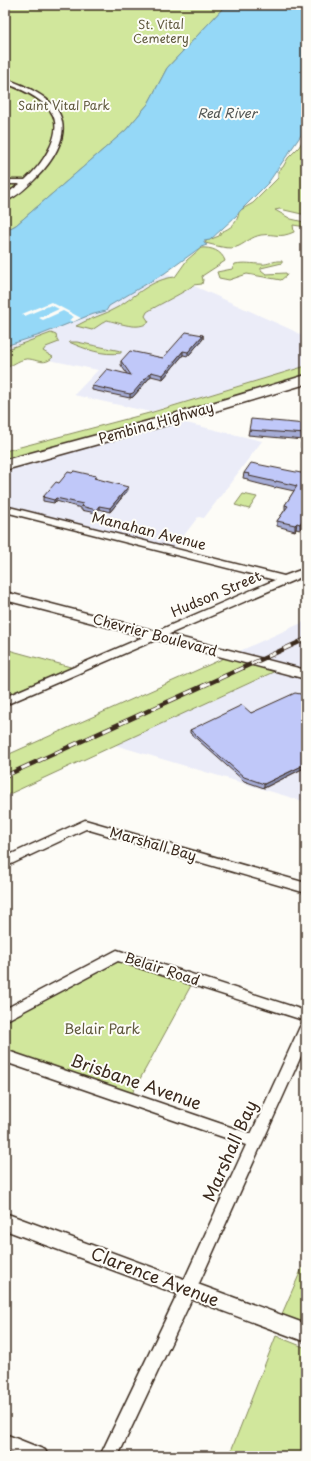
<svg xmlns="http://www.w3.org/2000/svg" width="311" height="1461" font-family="'Playpen Sans',sans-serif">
<rect width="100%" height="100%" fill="#fdfcf7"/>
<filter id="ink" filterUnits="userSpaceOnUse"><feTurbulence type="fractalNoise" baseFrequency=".025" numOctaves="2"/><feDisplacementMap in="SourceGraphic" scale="8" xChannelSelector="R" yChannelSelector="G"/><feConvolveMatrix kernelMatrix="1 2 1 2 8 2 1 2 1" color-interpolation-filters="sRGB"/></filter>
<g filter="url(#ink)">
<!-- built -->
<g fill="#ebecf8">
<path d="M165,273L292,330L306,338V366L150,412L74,395L98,370L5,351V346L40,335L90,315L106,311L109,306Z"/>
<path d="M175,418L186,423L262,441L204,518L198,517L172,551L5,509V465Z"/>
<path d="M306,621V802L115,745L281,669L231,655Z"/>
</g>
<!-- green -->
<g fill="#d1e79c" stroke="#86885d">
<path d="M5,5H226L167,68L148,104L126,130L16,225L5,231Z"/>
<path d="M306,135V215L280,209L275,210L291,219L304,222L306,227L293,225L294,232C278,239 276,233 261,235C251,237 247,242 239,246C230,251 215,245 205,243L206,241L219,236L221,232C231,228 238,223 239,211L253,203L278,178V171L283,167L288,158L299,147Z"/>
<path d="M201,248C211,247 222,251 225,261L202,276L203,280L202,284L193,285C191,289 154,307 147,312L145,316L149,322C138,331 120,323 107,320L92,330L76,326C89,318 105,315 118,307C137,295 152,279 175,277L187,260Z"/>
<path d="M277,261H282V263L261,268V270L266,274L286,273L287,275L281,280L247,274L229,280L219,278L217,272L232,269L235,264C245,262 252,264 261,264C265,265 272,262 277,261Z"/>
<path d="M51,333L56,335L57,339L59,342L46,347L43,351L53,357C44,367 35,358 26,359C18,360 12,366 5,368V350Z"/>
<path d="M69,342H77L121,351V353C103,356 85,349 69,342Z"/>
<path d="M306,366V379L5,465V451L153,412Z"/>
<path d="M243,494L257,497L249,509L235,505Z"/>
<path d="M5,649L78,669L5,701Z"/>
<path d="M231,655L282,668L5,796V756Z"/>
<path d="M117,955L194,980L129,1099L5,1056V1016Z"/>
<path d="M306,1259V1333L278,1323Z"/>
<path d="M276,1336L306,1348V1456H229Z"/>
</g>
<!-- water -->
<path fill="#95d8f7" stroke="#7192a0" d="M226,5H306V128L268,183L241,210L236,216L210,240L204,241V243L207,245L201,247L165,273L109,306L106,311L90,315L40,335L5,346V231L16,225L126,130L148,104L167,68Z"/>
<!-- pier -->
<path fill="#fdfcf7" d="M51,302L81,318L73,322L69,320L74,317L63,311L43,320L39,318L59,309L51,305L25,316L22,314Z"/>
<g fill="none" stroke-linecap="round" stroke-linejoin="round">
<!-- minor casing -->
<g stroke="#3b2a1e" stroke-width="3">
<g id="minor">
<path d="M5,79C22,84 56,99 61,118C68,139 51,163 36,178C28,186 16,198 5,201V195L20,184H5V180H25C40,167 63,136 53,115C45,99 21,89 5,83Z"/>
<path d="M5,506L284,576L306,568V575L5,705V697L275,580L5,512Z"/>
<path d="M85,820L306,883V893L86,829L5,867V857Z"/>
<path d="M117,950L306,1011V1021L118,961L5,1021V1009Z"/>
<path d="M306,1024V1045L196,1290L118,1456H100L180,1289L246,1145L5,1062V1050L251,1134L299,1029L301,1025Z"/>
<path d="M5,1434L45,1450L48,1456H19L5,1450Z"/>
</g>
</g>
<!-- tertiary casing -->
<g stroke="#3b2a1e" stroke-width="3">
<g id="tertiary">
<path d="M5,592L306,670V679L5,600Z"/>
<path d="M5,1213L306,1324V1342L5,1230Z"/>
</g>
</g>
<!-- primary casing -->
<g stroke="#3b2a1e" stroke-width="3">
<path id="primary" d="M306,375V384L202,415L5,470V460L192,409Z"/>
</g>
<!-- minor -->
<use href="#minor" fill="#fdfcf7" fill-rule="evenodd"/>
<!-- tertiary -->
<use href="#tertiary" fill="#fdfcf7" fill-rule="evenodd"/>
<!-- primary -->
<use href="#primary" fill="#fdfcf7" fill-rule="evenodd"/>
<!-- rail casing -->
<g stroke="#3b2a1e" stroke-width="4.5">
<path id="rail" d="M5,776L306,639"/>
</g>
<!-- rail -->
<use href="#rail" stroke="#fdfcf7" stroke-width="3" stroke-dasharray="9" stroke-linecap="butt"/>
</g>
<!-- wall -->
<g fill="#a5acd6" stroke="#3b2a1e">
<path d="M203,335V339L188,356L183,355L163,379L151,376L133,397L130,398L92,390V386L127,374L121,365V361L163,358Z"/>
<path d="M306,424V449L301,448V443L304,440L248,435L249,430Z"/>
<path d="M72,473L96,476V479L128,490L110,512L99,509L96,513L81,510V508L56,501L54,503L43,501V497L59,483Z"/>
<path d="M244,473L306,474V520L300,530L296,529L295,531L277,526V521L285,510V505L294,491L276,487L275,488L248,481V479L243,478Z"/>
<path d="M306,695V767L264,788L244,781L190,733V730L251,713Z"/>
</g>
<!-- shaded-wall -->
<g fill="#868cae" stroke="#3b2a1e">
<path d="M203,335V339L188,356V352Z"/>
<path d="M183,351V355L163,379V375Z"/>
<path d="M151,372V376L133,397L130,398V394Z"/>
<path d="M128,487V490L110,512V508Z"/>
<path d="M56,498V501L54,503V500Z"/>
<path d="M99,506V509L96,513V510Z"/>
<path d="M306,515V520L300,530V524Z"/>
<path d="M297,523L296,529L295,531V525Z"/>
<path d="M306,764V767L264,788V784Z"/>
</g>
<!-- building -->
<g fill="#c0c8f9" stroke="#3b2a1e">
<path d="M186,332L203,335L188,352L183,351L163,375L151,372L133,393L130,394L92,386L107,369L131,375L121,361L130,351L163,358Z"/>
<path d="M251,419L306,424V434L249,430Z"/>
<path d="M306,436V444L301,443Z"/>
<path d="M251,463L306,474V515L300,524L297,523L295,525L277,521L288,506L285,505L297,486L276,481V482L249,476L250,474L244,473Z"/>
<path d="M74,471L96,476L94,478L128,487L110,508L99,506L96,510L81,506L83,504L56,498L54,500L43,497L56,482L59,483L68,472L72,473Z"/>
<path d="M295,693L306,695V764L264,784L244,777L190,730L242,705L251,713Z"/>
</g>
</g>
<g text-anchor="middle" stroke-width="4" stroke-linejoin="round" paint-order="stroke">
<!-- far-park labels -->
<g font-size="12" fill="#60593e" stroke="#fdfcf7">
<text x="161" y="29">St. Vital<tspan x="161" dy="14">Cemetery</tspan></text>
<text x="64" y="110">Saint Vital Park</text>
</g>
<!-- far-water labels -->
<g font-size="13" font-style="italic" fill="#525654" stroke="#fdfcf7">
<text x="227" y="118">Red River</text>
</g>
<!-- street labels -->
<g font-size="14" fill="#3b2a1e" stroke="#fdfcf7">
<text transform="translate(156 423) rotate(-16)" y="5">Pembina Highway</text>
<text transform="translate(149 531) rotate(14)" y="5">Manahan Avenue</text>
<text transform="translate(216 594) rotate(-23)" y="5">Hudson Street</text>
<text transform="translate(155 635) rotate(15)" y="5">Chevrier Boulevard</text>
<text transform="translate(153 844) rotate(16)" y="5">Marshall Bay</text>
<text transform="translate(162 969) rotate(18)" y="5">Belair Road</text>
</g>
<!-- park labels -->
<g font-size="14" fill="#60593e" stroke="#fdfcf7">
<text x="102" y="1034">Belair Park</text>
</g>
<!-- near-street labels -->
<g font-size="17" fill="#3b2a1e" stroke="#fdfcf7">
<text transform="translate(136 1082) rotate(19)" y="6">Brisbane Avenue</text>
<text transform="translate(230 1151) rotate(-66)" y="6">Marshall Bay</text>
<text transform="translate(155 1277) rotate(21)" y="6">Clarence Avenue</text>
</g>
</g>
<!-- margin -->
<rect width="311" height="1461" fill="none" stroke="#fdfcf7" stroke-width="20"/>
<rect x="10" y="10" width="291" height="1441" fill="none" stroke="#3b2a1e" stroke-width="1.5" filter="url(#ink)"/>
</svg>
